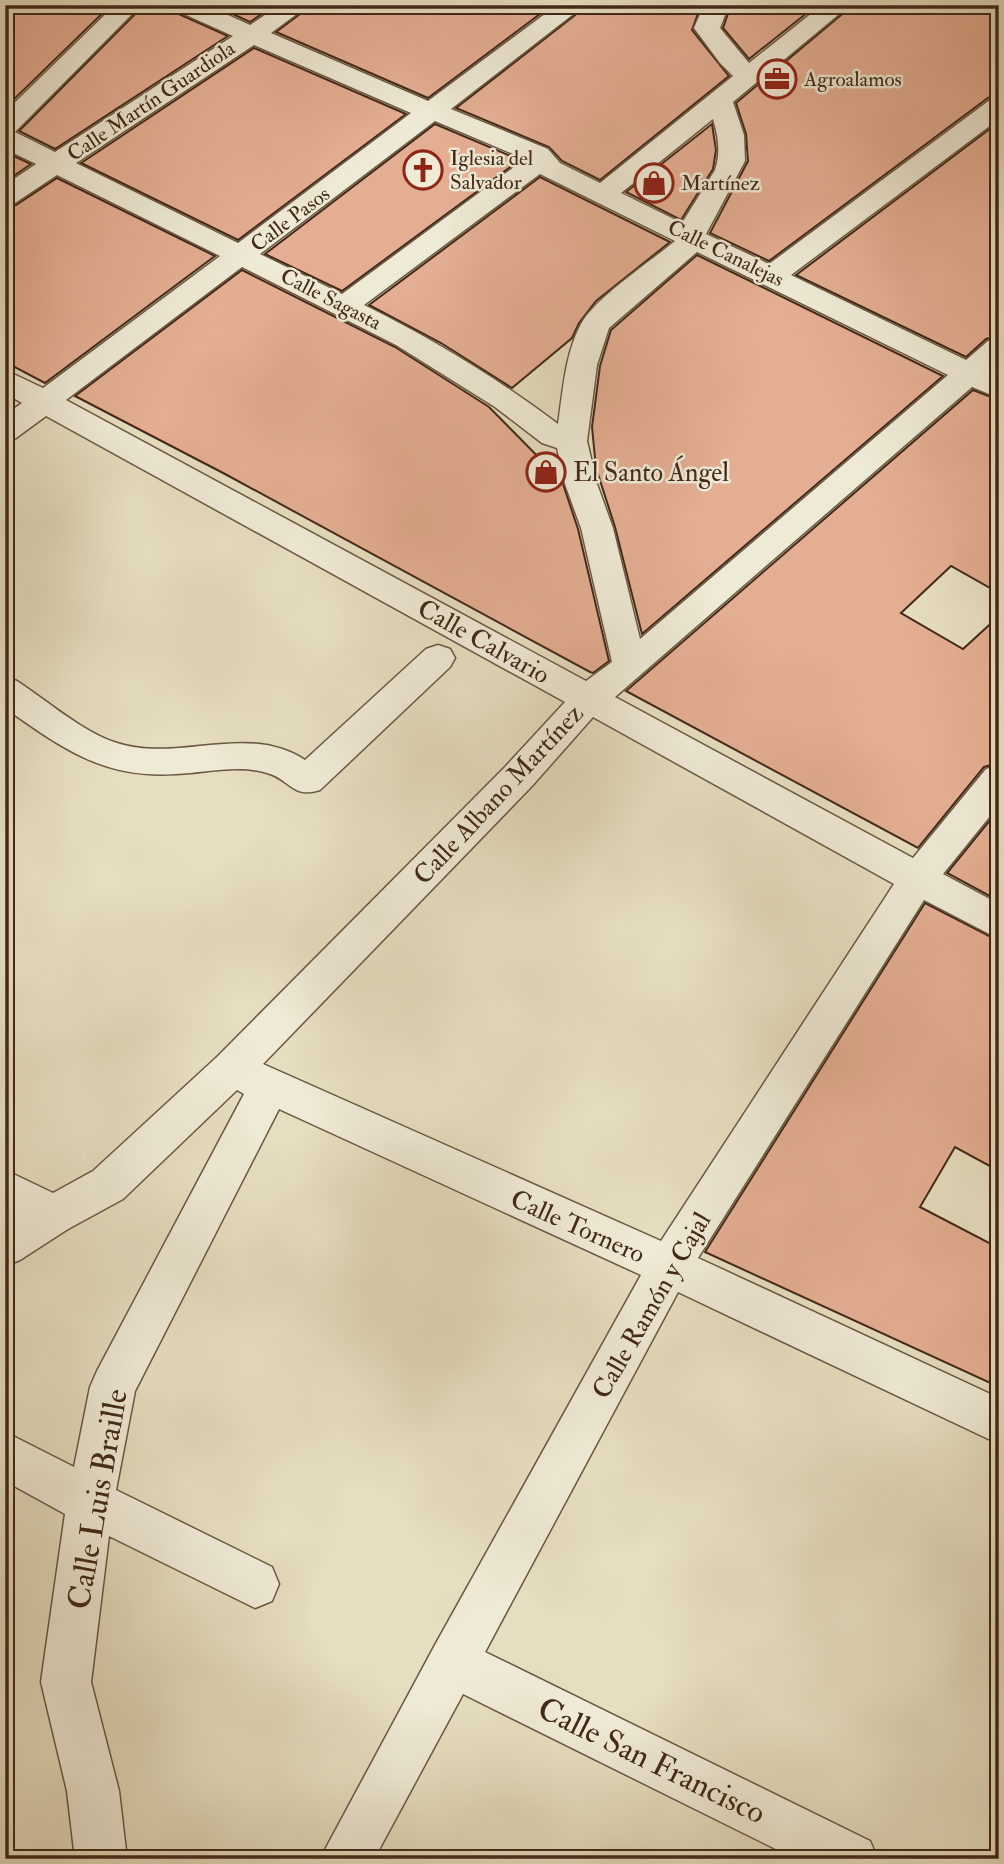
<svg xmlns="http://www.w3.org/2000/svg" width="1004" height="1864" font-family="'IM FELL Double Pica',serif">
<rect width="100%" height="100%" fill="#e6dec0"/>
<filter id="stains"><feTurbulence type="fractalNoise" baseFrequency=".00286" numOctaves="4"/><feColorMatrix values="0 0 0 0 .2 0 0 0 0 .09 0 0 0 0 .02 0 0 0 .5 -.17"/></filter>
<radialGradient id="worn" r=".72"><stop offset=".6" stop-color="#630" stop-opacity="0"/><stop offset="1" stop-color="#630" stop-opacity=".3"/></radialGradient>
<!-- building -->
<g fill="#e4ae92" stroke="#412818" stroke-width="2">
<path d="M5,5H111L5,108Z"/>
<path d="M144,5H170L174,12L228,36L55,149L19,131Z"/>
<path d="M213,5H275L250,22Z"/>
<path d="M312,5H552L428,98L276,32Z"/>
<path d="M588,5H701L692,30L729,76L600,180L562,161L549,147L456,108Z"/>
<path d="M731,5H817L749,59L723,28Z"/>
<path d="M853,5H999V94L988,98L769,261L710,233L748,161L746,134L736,103Z"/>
<path d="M254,48L406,114L238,240L81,163Z"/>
<path d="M999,122V336L986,339L966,357L796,275Z"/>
<path d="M435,124L520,160L342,291L265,254Z"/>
<path d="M712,124L716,150L713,169L681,220L626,192Z"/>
<path d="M5,152L31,164L5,182Z"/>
<path d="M540,177L670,242L596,301L579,323L572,338L512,388L441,343L369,305Z"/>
<path d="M57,178L215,256L45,383L5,362V208L16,205Z"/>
<path d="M697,255L943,376L642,634L615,527L596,468L592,427L600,366L611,330Z"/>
<path d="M242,270L395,347L489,407L562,481L578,529L609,661L593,673L590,672L225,474L75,396Z"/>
<path d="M973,390L999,400V593L951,566L901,613L963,649L999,616V763L984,767L918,848L626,691Z"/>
<path d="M999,809V901L947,873Z"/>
<path d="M925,903L999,941V1171L955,1147L920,1207L999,1248V1387L705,1252Z"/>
</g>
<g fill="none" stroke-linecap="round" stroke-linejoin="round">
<!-- minor casing -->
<g stroke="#6a5642" stroke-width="3">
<g id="minor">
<path d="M115,5H141L15,132L55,152L233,36L175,10L172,5H206L250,25L280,5H309L271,33L428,101L557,5H585L451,109L548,149L560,163L600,183L733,76L720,63L694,28L704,5H729L720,28L749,63L822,5H850L733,102L744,135L745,161L706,234L769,264L990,100L999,98V119L791,275L966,360L988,341L999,338V364L990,372L999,376V398L972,387L615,697L913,858L986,769L999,765V805L943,874L999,904V939L924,900L698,1258L999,1398V1444L678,1292L485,1652L870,1841L878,1859H796L463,1694L374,1859H320L435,1645L641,1275L279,1109L135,1391L116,1490L272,1567L279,1584L272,1601L255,1608L109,1536L91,1682L119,1791L127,1859H75L67,1791L41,1682L65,1514L5,1481V1432L74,1467L90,1387L97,1371L244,1094L237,1090L123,1199L68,1229L20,1260L5,1266V1222L15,1216L5,1211V1170L53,1193L93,1171L218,1056L506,766L565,702L46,416L16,438L5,441V415L22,403L5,393V370L43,388L220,256L57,175L15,203L5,205V185L36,164L5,149V112ZM254,45L411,113L238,243L76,163ZM713,119C718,136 721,152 715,170L682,223L621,193ZM435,121L525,159L342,294L260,254ZM540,174L675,241C651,261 595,298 581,324C565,354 563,391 558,424C497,378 433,339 364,305ZM697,252L948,375L640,639L613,528L597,484L587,441L597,365L609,328ZM242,267L396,345L495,407L542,443L557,448L565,484L581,528L612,662L586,681L66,400ZM593,717L894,884L661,1241L263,1064L532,786Z"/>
<path d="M438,645L450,649L455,658L450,667L320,790C292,799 290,779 267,773C239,764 204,773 176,774C103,779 62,748 5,708V677L17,681C46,700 84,733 117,743C178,763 247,722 305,760L426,649Z"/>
</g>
</g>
<!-- minor -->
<use href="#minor" fill="#efead6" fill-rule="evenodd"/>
</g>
<!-- icons -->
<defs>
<g id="office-ring" transform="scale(2.0125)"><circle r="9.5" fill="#efead6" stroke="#8f2418" stroke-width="1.5"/><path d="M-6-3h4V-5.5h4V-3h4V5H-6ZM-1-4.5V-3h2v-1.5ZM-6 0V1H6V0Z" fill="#8f2418"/></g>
<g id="church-ring" transform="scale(2.0125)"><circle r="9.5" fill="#efead6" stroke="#8f2418" stroke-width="1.5"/><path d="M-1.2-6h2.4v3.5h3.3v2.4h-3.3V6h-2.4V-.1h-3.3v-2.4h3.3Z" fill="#8f2418"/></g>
<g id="shop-ring" transform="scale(2.0125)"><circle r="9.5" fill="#efead6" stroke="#8f2418" stroke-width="1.5"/><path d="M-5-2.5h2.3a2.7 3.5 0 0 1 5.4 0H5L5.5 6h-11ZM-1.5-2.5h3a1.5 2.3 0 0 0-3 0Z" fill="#8f2418"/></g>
</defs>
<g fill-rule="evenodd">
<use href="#office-ring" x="777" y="79"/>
<use href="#church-ring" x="423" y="170"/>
<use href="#shop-ring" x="654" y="183"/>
<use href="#shop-ring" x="546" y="472"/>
</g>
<g text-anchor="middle" stroke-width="5" stroke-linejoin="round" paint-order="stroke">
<!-- far-poi labels -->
<g font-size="21" fill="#412818" stroke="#efead6" text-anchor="start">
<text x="804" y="86">Agroalamos</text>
<text x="450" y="165">Iglesia del<tspan x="450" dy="24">Salvador</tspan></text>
<text x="681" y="190">Martínez</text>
</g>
<!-- far-street labels -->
<g font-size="21" fill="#412818" stroke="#efead6">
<text transform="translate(151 101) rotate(-34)" y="7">Calle Martín Guardiola</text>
<text transform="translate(290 219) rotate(-37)" y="7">Calle Pasos</text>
<text transform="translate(726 253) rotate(26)" y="7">Calle Canalejas</text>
<text transform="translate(331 299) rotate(27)" y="7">Calle Sagasta</text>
</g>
<!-- poi labels -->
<g font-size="26" fill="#412818" stroke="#efead6" text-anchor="start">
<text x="573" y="481">El Santo Ángel</text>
</g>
<!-- street labels -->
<g font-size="26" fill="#412818" stroke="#efead6">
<text transform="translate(484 641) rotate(29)" y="9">Calle Calvario</text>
<text transform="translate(498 794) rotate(-47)" y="9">Calle Albano Martínez</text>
<text transform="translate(578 1226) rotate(24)" y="9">Calle Tornero</text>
<text transform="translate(651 1305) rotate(-60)" y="9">Calle Ramón y Cajal</text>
</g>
<!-- near-street labels -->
<g font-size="32" fill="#412818" stroke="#efead6">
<text transform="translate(97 1499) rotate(-80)" y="11">Calle Luis Braille</text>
<text transform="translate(652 1760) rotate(26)" y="11">Calle San Francisco</text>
</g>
</g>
<!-- margin -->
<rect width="1004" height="1864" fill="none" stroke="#e6dec0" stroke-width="28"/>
<rect x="7" y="7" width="990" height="1850" fill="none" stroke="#412818" stroke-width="3.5"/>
<rect x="14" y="14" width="976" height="1836" fill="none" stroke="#412818" stroke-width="2"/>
<rect width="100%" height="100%" filter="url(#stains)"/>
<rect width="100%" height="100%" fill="url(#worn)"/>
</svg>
